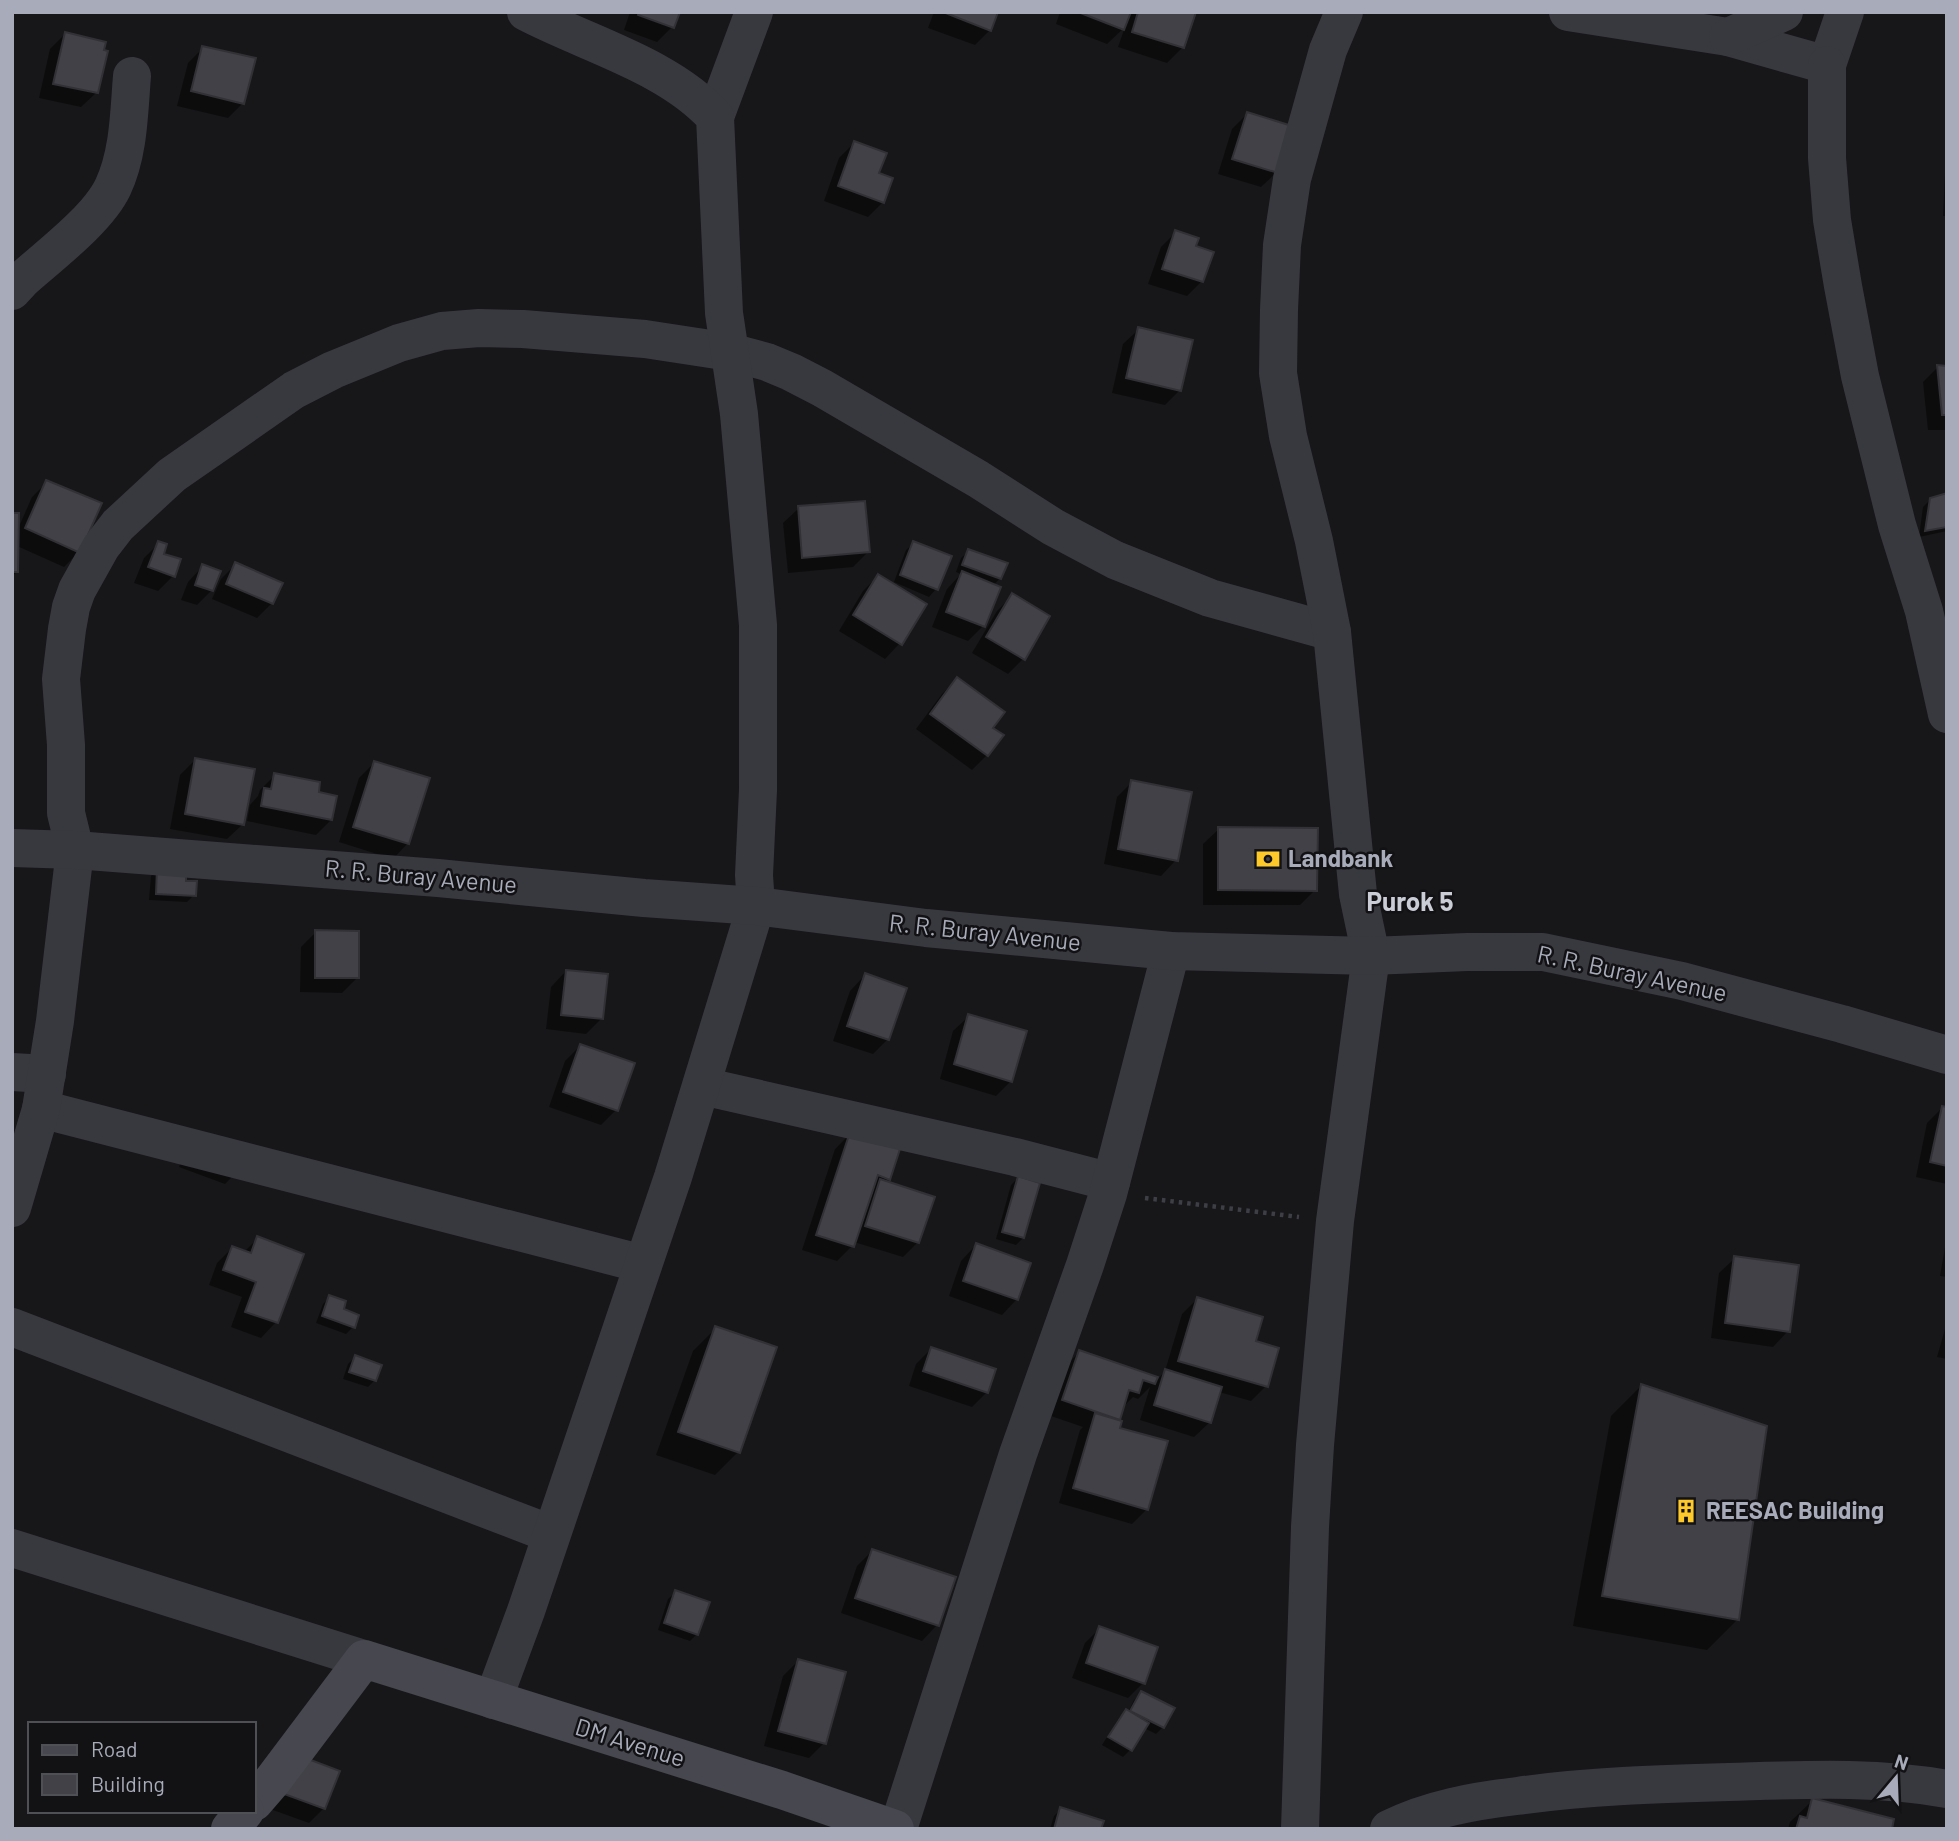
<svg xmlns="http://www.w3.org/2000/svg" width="1959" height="1841" font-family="Barlow,sans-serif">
<rect width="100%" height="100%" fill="#171719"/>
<!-- shadow -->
<g fill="#0007">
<path d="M630,12H678L672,27L657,42L624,30Z"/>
<path d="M934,12H996L990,30L975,45L928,28Z"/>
<path d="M1060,12H1194L1183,47L1167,63L1118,47L1125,27L1107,44L1056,24Z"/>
<path d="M65,34L97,92L81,107L39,98L50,49Z"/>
<path d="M203,48L243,103L228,118L177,106L188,63Z"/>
<path d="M1247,114L1277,172L1261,187L1218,174L1232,129Z"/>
<path d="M854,143L877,174L883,202L868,217L824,201L839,158Z"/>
<path d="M1947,171V216H1943L1945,173Z"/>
<path d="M1176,232L1194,247L1202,281L1187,296L1148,284L1161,247Z"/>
<path d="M1139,329L1180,390L1165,405L1112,393L1123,344Z"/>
<path d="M1938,367L1947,368V430H1928L1923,382Z"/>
<path d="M47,482L79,552L64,567L17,546V572L12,576V515L17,531L32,497Z"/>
<path d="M1947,495V531L1919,537L1923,507L1931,499Z"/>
<path d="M799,508L868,552L853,567L788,573L783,523Z"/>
<path d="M159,543L161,555L173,576L158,591L134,583L144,558Z"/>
<path d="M914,543L936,589L929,597L894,582L906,550Z"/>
<path d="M969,551L1000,578L993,586L983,626L968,641L932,627L947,589L961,574L956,572L961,558Z"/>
<path d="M236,564L272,603L257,618L212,599L221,579Z"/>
<path d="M203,566L212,590L197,605L181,600L188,582Z"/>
<path d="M878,576L900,643L885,659L839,631L863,591Z"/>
<path d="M1012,596L1023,659L1008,674L972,653L997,611Z"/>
<path d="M957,679L991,728L987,755L972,770L916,729L942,694Z"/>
<path d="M195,760L243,824L227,839L170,829L180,775Z"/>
<path d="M374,763L408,843L393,859L339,842L359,778Z"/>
<path d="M275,775L317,793L331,820L316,835L247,821L250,805L258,796L260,790Z"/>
<path d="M1132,782L1176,860L1161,876L1104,864L1117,797Z"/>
<path d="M1219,829L1315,890L1300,905H1203V844Z"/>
<path d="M158,869L184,883L194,895L187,902L149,900L151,876Z"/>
<path d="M316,932L357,978L342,993L300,992L301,947Z"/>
<path d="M566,971L601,1019L586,1034L546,1029L551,987Z"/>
<path d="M865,975L888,1039L873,1054L833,1041L850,991Z"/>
<path d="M969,1016L1011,1081L996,1096L940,1079L953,1031Z"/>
<path d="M580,1046L616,1110L601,1125L549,1107L565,1061Z"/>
<path d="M1942,1108L1947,1109V1184L1916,1177L1927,1123Z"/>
<path d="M850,1134L889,1179L885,1183L918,1242L903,1257L854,1242L852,1246L837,1261L802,1250L835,1149Z"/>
<path d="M186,1147L232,1177L225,1184L179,1167Z"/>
<path d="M1018,1178L1023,1238L1016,1245L996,1239L1011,1185Z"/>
<path d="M1947,1236V1277L1940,1276Z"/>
<path d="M258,1238L301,1255L276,1322L261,1338L231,1327L242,1297L209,1285L217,1263L232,1248L244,1252Z"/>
<path d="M976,1245L1017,1299L1002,1315L949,1296L961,1261Z"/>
<path d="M1735,1258L1788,1331L1773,1347L1711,1338L1719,1273Z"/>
<path d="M330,1297L353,1327L346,1334L316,1323L323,1304Z"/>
<path d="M1197,1299L1254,1343L1266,1386L1251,1401L1219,1392L1210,1422L1194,1437L1140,1420L1150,1387L1138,1399L1133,1397L1122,1408L1117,1422V1429L1147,1509L1132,1524L1059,1503L1080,1430L1083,1427L1048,1415L1064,1368L1079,1352L1158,1379L1165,1371L1182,1314Z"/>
<path d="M1947,1322V1359L1937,1357Z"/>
<path d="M716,1328L775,1348L738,1452L715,1475L656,1455L693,1351Z"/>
<path d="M931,1349L987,1392L972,1407L909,1386L916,1364Z"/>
<path d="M355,1357L375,1380L368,1387L343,1379L348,1364Z"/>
<path d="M1641,1386L1737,1620L1707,1650L1573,1626L1611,1416Z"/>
<path d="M872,1551L953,1578L937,1625L922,1641L841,1613L857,1566Z"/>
<path d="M676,1592L697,1634L690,1641L658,1630L668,1599Z"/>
<path d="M1100,1628L1143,1683L1128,1698L1072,1678L1085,1643Z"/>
<path d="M798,1661L824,1743L809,1758L764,1746L783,1676Z"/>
<path d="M1141,1693L1173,1709L1163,1727L1156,1734L1144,1728L1130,1750L1123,1757L1102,1745L1119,1718L1126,1711L1128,1712L1134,1700Z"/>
<path d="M337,1772L324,1808L309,1823L259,1805Z"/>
<path d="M1813,1800L1890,1829H1788L1790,1822Z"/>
<path d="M1061,1809L1099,1829H1050L1054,1816Z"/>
</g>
<!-- building -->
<g fill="#414147" stroke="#313136" stroke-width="2">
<path d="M639,12H680L674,28L638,15Z"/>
<path d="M943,12H998L991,31Z"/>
<path d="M1078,12H1131L1124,30Z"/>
<path d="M1138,12H1196L1184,48L1132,32Z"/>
<path d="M65,32L106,42L104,50L108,51L98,93L53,84Z"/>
<path d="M202,46L256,58L244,104L191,91Z"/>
<path d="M1247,112L1292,126L1278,173L1232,159Z"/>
<path d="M854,141L887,153L879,173L893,178L884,203L838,186Z"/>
<path d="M1175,230L1199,238L1196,246L1214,252L1203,282L1162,269Z"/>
<path d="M1138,327L1193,340L1181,391L1126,378Z"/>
<path d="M1937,365L1947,366V415H1942Z"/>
<path d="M46,480L102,503L80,553L25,528Z"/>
<path d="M1947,493V527L1925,531L1930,498Z"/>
<path d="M865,501L870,552L802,558L798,506Z"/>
<path d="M12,513H19L18,572H12Z"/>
<path d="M158,541L167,544L164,554L181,559L175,577L148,567Z"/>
<path d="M913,541L952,556L938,590L900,575Z"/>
<path d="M968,549L1008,563L1001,579L962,565Z"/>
<path d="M235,562L283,583L273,604L226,584Z"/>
<path d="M202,564L221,571L213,591L195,585Z"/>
<path d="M962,571L1001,587L985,627L946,612Z"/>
<path d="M878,574L927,604L902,645L853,615Z"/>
<path d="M1012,593L1050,616L1025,660L986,637Z"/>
<path d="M957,677L1005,712L993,728L1004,735L988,756L930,714Z"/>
<path d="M195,758L255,769L244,825L185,814Z"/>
<path d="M374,761L430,778L409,844L353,827Z"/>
<path d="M274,773L320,782L319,792L337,796L332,820L261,806L264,788L271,789Z"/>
<path d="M1131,780L1192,792L1178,861L1118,849Z"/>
<path d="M1218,827L1318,828L1317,891L1218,890Z"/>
<path d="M157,867L186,869V881H197L196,896L156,894Z"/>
<path d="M315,930L359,931V978H315Z"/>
<path d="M566,970L608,974L603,1019L561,1015Z"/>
<path d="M865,973L907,988L889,1040L847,1026Z"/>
<path d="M968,1014L1027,1031L1012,1082L954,1064Z"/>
<path d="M580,1044L635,1063L618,1111L563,1092Z"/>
<path d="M1942,1106L1947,1107V1166L1930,1162Z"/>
<path d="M850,1132L900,1149L890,1180L878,1175L854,1247L816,1235Z"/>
<path d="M1018,1176L1040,1183L1024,1238L1002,1232Z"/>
<path d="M880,1179L935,1197L919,1243L865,1226Z"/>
<path d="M257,1236L304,1254L278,1323L245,1312L256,1282L223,1270L232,1246L251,1253Z"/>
<path d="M976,1243L1031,1263L1018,1300L963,1281Z"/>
<path d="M1734,1256L1799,1265L1790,1332L1725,1323Z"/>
<path d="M329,1295L346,1301L344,1309L359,1315L355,1328L322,1316Z"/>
<path d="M1197,1297L1263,1317L1256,1341L1279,1348L1268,1387L1178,1361Z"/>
<path d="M715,1326L777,1347L740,1453L678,1432Z"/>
<path d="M931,1347L996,1369L988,1393L923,1371Z"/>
<path d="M1079,1350L1158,1377L1155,1384L1143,1380L1139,1393L1129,1390L1120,1420L1062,1400Z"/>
<path d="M355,1355L382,1365L376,1381L349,1372Z"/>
<path d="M1165,1369L1222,1387L1211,1423L1154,1405Z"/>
<path d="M1641,1384L1767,1426L1739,1620L1602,1596Z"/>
<path d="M1095,1413L1122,1421L1120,1428L1168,1441L1148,1510L1073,1488Z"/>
<path d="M872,1549L956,1577L939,1626L855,1598Z"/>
<path d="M675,1590L710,1602L698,1635L664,1623Z"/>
<path d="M1099,1626L1158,1647L1145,1684L1086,1663Z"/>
<path d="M798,1659L846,1672L826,1744L778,1731Z"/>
<path d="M1141,1691L1175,1708L1164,1728L1130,1711Z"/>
<path d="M1126,1709L1149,1723L1132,1751L1108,1737Z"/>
<path d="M287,1751L340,1771L325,1809L273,1790Z"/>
<path d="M1812,1798L1894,1819L1892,1829H1796L1800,1816L1807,1818Z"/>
<path d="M1060,1807L1104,1821L1101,1829H1054Z"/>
</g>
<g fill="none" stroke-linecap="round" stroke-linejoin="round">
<!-- path -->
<path stroke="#3e3f46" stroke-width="4.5" stroke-dasharray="3.5 5" stroke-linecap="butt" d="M1145,1198L1299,1217"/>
<!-- minor -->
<g stroke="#38383f" stroke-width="38">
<path d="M1568,12L1728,37L1827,65L1845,12"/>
<path d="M1728,37L1784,12"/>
<path d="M1827,65V158L1832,220L1843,286L1860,376L1897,525L1924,611L1947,714"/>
<path d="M715,117L754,12"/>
<path d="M12,291L23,279C50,255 98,219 113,187C129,153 129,112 132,76"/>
<path d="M12,1072L47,1074"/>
<path d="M702,1086L1015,1157L1111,1182"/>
<path d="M41,1109L643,1264"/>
<path d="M12,1208L41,1109L55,1021L75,850L66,813V745L61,679L67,629L71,607L77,590L101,547L118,525L172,475L294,390L333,370L399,343L442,331L479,328L523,329L645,339L730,352L767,362L791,372L822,388L978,479L1053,527L1115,560L1210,598L1332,632"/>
<path d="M12,1327L551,1534"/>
<path d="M12,1548L364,1659"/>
<path d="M493,1700L526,1611L673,1177L756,906L754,875L758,790V625L739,414L724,313L715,117C668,65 587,44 526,12"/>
<path d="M898,1829L1018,1454L1085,1265L1108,1194L1171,951"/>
<path d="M1300,1829L1310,1527L1315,1445L1335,1221L1371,956L1358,894L1332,632L1314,541L1288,436L1278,373L1279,310L1282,245L1292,179L1328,50L1344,12"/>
<path d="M1389,1829C1428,1809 1475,1801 1517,1796C1588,1786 1658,1784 1729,1782C1802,1780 1875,1776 1947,1789"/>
</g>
<!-- tertiary -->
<path stroke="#38383f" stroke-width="38" d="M12,848L75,850L438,878L644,898L756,906L926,928L1171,951L1371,956L1467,952H1543L1682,981L1842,1024L1947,1055"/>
<!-- secondary -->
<g stroke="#46474f" stroke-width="38">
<path d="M254,1802L273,1780L364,1659L782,1790L895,1829"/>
<path d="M230,1829L245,1811"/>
</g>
</g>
<!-- icons -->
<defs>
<g id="bank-bare" transform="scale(1.89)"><path d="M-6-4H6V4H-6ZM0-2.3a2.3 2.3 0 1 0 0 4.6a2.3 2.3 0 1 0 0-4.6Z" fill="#fec92b" stroke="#121214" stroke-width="2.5" paint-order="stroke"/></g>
<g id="building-bare" transform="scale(1.89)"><path d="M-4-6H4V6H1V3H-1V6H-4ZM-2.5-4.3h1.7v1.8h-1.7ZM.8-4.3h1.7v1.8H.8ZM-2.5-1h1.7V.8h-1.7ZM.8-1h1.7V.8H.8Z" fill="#fec92b" stroke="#121214" stroke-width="2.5" paint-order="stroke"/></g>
</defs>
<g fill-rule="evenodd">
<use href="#bank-bare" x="1268" y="859"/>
<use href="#building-bare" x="1686" y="1511"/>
</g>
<g text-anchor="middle" stroke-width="5" stroke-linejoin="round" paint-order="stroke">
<!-- poi labels -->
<g font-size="24" font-weight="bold" fill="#a8acba" stroke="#121214" text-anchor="start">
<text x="1288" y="867">Landbank</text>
<text x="1706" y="1519">REESAC Building</text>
</g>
<!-- street labels -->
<g font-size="24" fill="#a8acba" stroke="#121214">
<text transform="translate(421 877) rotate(5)" y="8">R. R. Buray Avenue</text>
<text transform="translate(985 933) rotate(6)" y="8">R. R. Buray Avenue</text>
<text transform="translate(1632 974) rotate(12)" y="8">R. R. Buray Avenue</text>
<text transform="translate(630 1743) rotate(17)" y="8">DM Avenue</text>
</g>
<!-- neighbourhood labels -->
<g font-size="26" font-weight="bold" fill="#caccd6" stroke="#121214">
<text x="1410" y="911">Purok 5</text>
</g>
</g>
<!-- border -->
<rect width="1959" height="1841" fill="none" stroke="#a8acba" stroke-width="28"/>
<!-- legend -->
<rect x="28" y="1722" width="228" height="91" fill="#121214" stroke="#4e5056" stroke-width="2"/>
<rect x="42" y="1745" width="35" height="10" fill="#46474f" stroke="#4e5056" stroke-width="2"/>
<text x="91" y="1757" font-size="21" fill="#a8acba">Road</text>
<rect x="42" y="1774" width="35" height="21" fill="#414147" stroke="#4e5056" stroke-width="2"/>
<text x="91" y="1792" font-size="21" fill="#a8acba">Building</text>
<!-- north arrow -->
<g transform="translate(1896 1778) rotate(19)" stroke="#121214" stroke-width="5" paint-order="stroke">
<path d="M0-5L12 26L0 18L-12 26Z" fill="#a8acba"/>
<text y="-10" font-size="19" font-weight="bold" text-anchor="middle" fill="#a8acba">N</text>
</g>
</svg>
